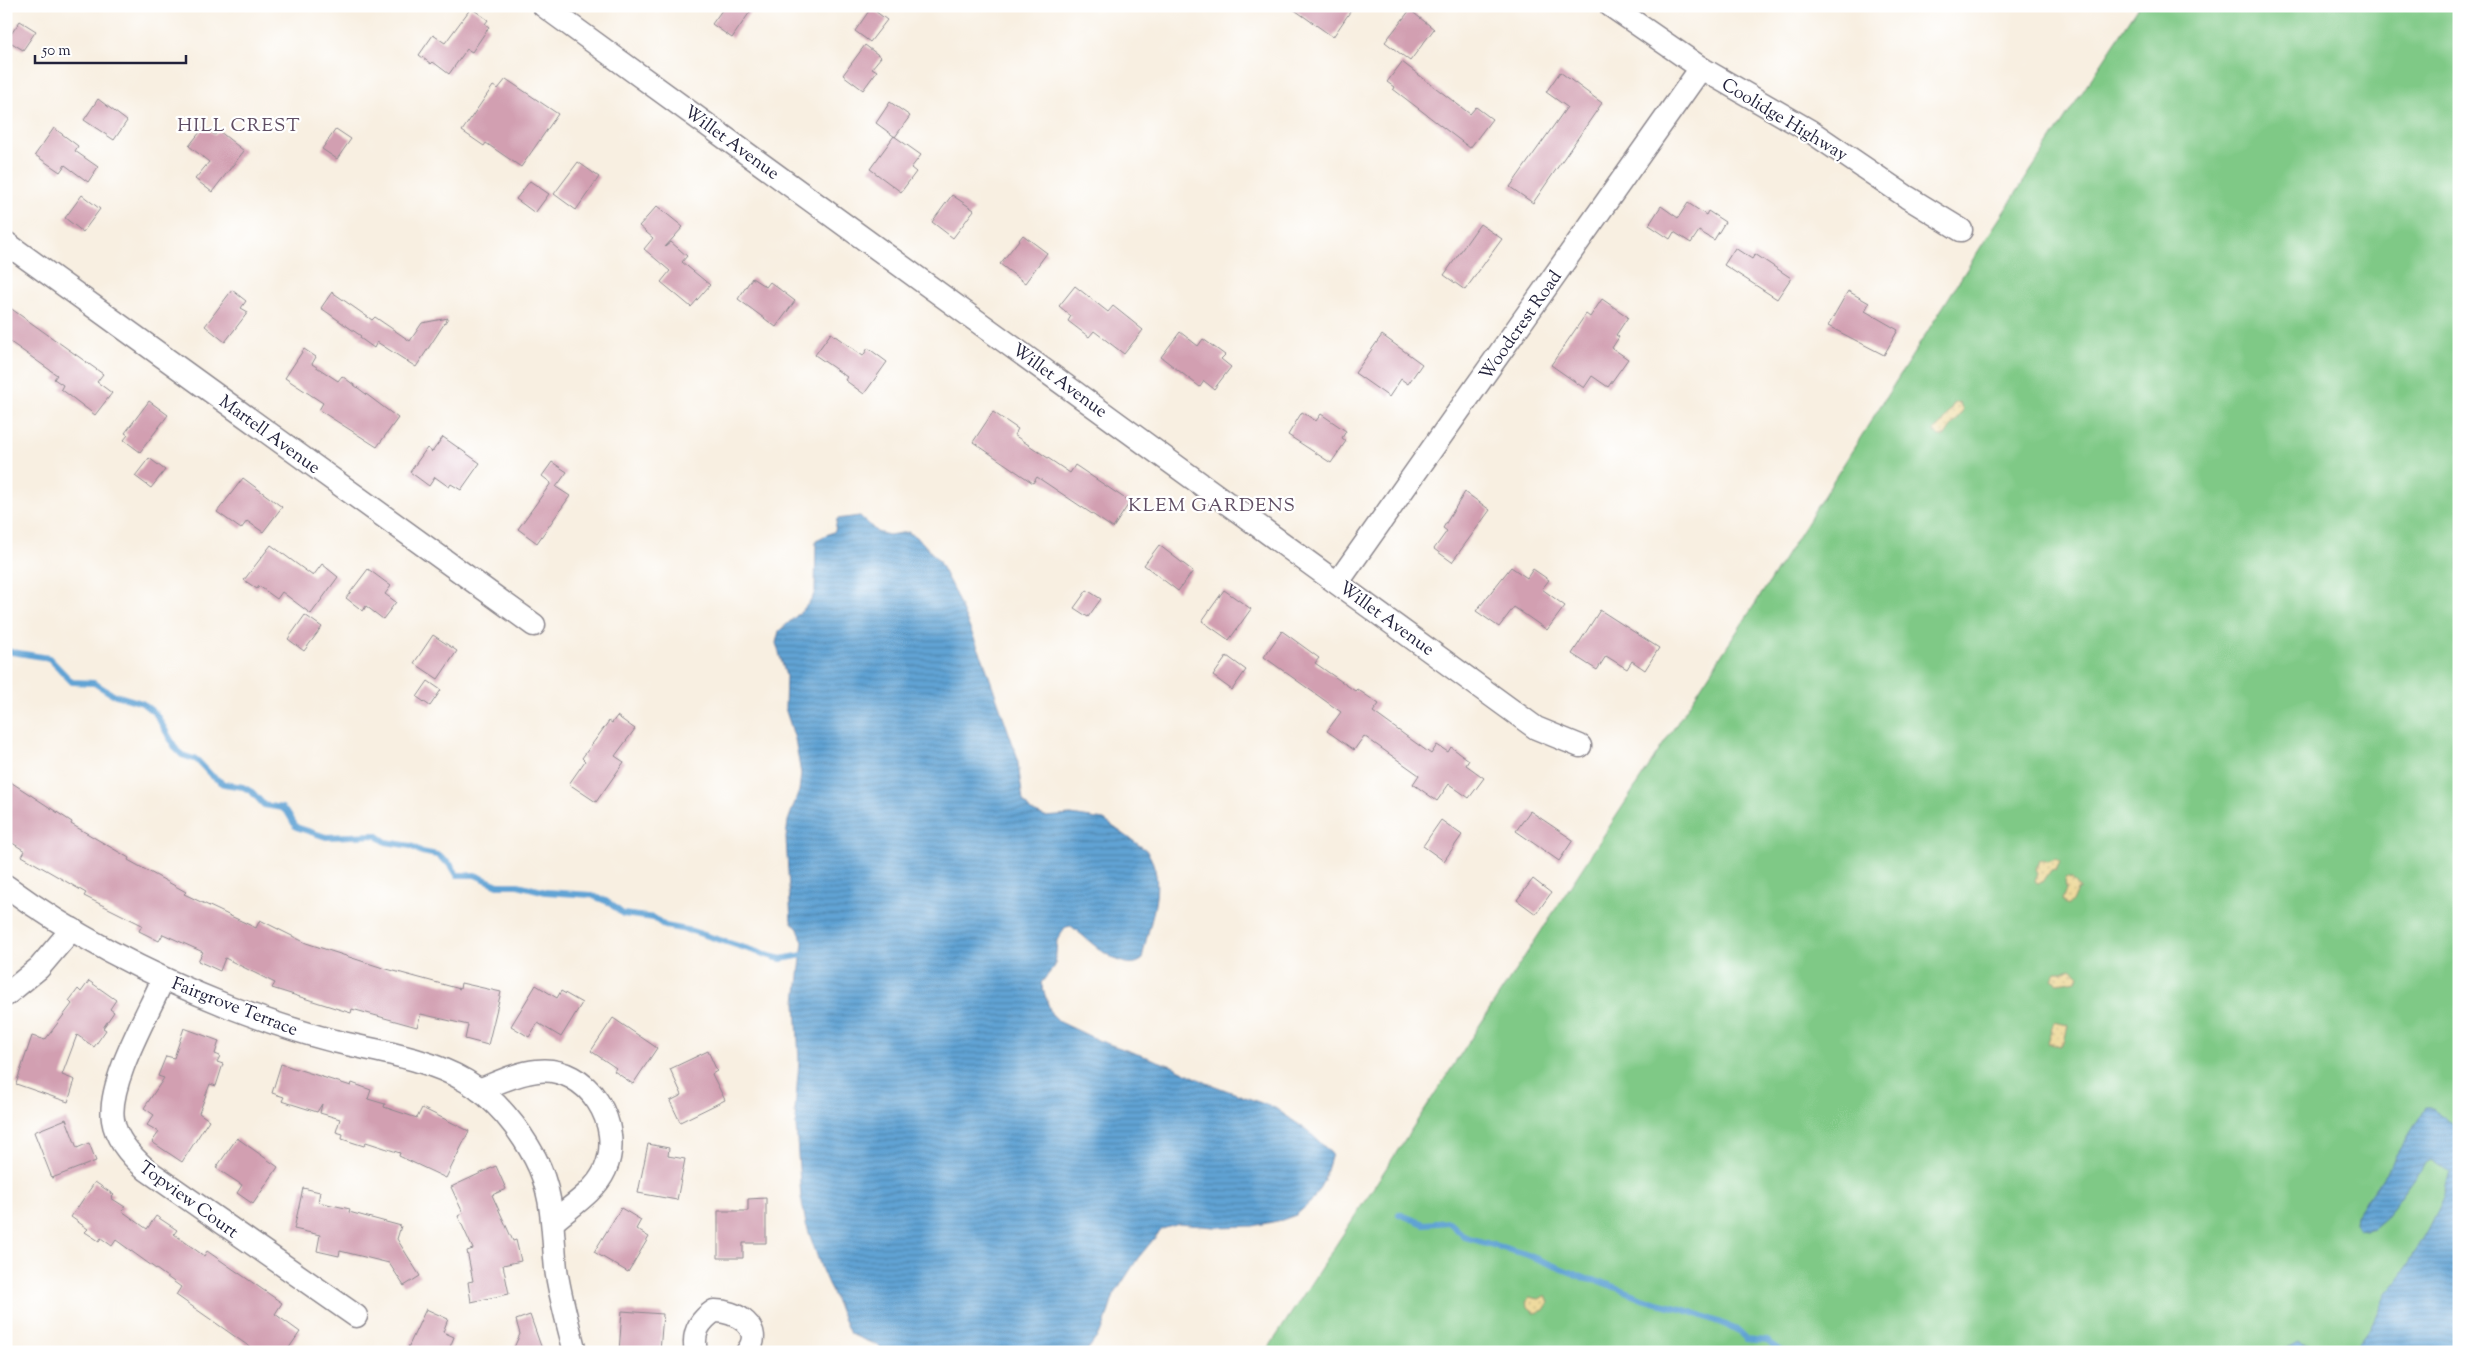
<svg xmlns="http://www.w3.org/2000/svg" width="2465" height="1358" font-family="'Sorts Mill Goudy',serif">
<defs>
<pattern id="sand-dots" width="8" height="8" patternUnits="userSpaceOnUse" patternTransform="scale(1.25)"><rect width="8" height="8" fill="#eeda9e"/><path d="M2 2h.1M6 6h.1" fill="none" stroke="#ccbb89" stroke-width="1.8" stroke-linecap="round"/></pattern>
<pattern id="water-rules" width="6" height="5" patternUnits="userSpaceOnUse" patternTransform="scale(1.25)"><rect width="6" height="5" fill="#60a3d4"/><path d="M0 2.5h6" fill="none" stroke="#4f84ad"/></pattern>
</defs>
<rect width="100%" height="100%" fill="#fff"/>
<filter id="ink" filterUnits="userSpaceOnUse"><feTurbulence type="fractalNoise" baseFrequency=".02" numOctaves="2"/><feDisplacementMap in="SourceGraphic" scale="10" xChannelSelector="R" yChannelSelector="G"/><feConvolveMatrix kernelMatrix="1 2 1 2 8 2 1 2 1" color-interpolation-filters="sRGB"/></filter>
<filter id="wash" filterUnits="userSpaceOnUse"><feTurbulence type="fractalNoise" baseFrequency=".0096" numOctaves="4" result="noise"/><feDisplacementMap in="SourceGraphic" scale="20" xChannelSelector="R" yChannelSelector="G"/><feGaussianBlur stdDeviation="1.12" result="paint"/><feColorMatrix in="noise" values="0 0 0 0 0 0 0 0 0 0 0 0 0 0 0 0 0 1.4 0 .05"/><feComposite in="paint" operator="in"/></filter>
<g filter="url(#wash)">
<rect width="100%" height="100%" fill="#f8efe1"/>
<!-- green -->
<path fill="#7fc986" stroke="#507660" d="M2139,6H2459V1352H1266L1768,584L1982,245Z"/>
<!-- sand -->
<g fill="url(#sand-dots)" stroke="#887e6c">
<path d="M1959,402L1963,410L1945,436H1939L1933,431L1944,421L1954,403Z"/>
<path d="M2056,858L2060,861L2056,869L2051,870L2043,882L2037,883L2035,880L2038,873L2036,869L2039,860L2047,861Z"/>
<path d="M2067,877L2072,879L2080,889L2077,890L2072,902L2067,906L2062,900L2066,889L2065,880Z"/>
<path d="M2071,968L2079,975L2077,980L2058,983L2052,979L2056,972H2063Z"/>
<path d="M2054,1022L2068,1025L2064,1043L2060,1046L2047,1042Z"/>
<path d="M1546,1295L1549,1302L1544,1310L1536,1313L1529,1308L1526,1303L1529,1297L1539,1299Z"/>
</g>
<!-- water -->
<g fill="url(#water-rules)" stroke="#416288">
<path d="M860,516L877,532L889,535L908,532L913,535L922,542L938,560L953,589L983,659L1017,756L1023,801L1031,811L1045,817L1071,815L1104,820L1146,850C1170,884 1147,925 1142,960C1122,975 1087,938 1071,926L1066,927L1057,940L1055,966L1041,983L1051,1013L1060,1022L1100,1041L1172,1066L1207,1083L1275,1108L1308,1131L1332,1154L1324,1180L1312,1201L1296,1215L1282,1220L1253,1226L1214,1227L1179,1224L1162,1229L1138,1258L1114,1295L1103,1329L1086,1352H884L879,1346L850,1334L822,1270L806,1224L801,1197L795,1111L799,1062L796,1001L803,942L798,929L791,921L786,838L788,821L799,791L801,774L795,739L785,708L786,676L776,643L779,631L802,611L812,599L815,591L816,540L835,531L837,519Z"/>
<path d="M2426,1107H2431L2459,1129V1352H2350L2353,1351L2371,1327L2385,1296L2398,1281L2427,1230L2443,1198L2450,1171L2430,1161L2425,1164L2387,1216L2373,1228L2365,1230L2358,1229L2355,1223L2356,1216L2388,1169Z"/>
<path d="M2298,1341L2333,1352H2277Z"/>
</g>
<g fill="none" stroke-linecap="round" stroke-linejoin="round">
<!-- stream -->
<g stroke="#60a3d4" stroke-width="6">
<path d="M6,651L49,658L72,682L94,683L112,694L142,703L156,714L176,749L182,755L197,760L212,776L224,784L243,787L252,792L264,805L282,808L288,813L296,827L326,837L376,835L386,842L411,846L422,852L437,855L451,865L457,875H475L498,885H518L546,892L591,895L608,902L623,914L654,918L665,926L692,931L773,957L781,959L803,955"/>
<path d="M1399,1214L1424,1224L1449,1222L1465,1237L1525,1254L1587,1279L1599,1281L1650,1301L1692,1312L1726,1325L1739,1332L1746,1339L1767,1341L1782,1351L1788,1352"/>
</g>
</g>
<g id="blocks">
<!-- building -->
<g fill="#d29fb1">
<path d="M725,6H754L732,38L712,24Z"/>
<path d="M1289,6H1354L1333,37Z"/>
<path d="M471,8L488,20L485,24L489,27L472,52L467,49L449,74L433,62L431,64L419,55L433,35L445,43Z"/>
<path d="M871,8L887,20L870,42L855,31Z"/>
<path d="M1410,10L1434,29L1410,61L1385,42Z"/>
<path d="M20,21L36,31L23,50L7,40Z"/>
<path d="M865,45L881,57L872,68L877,71L863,90L843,75Z"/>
<path d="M1402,62L1470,114L1476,107L1492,119L1470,148L1393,89L1394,87L1387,82Z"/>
<path d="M1560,72L1602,103L1533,203L1510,187L1567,107L1546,92Z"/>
<path d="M506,79L558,114L521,167L486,143L484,146L462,131L493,86L498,89Z"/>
<path d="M98,99L127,121L114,140L84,120Z"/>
<path d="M890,102L910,116L895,137L876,123Z"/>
<path d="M204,127L215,135L219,131L244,151L212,192L195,179L209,162L189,146Z"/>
<path d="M54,128L78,146L75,151L98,167L88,182L65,165L60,172L35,155Z"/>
<path d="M336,129L351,139L337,159L322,149Z"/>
<path d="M894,136L921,155L911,168L916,172L901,192L870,169Z"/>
<path d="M578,162L599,177L576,210L554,194Z"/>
<path d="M530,181L549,194L535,213L516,199Z"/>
<path d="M82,195L100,209L83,232L65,218Z"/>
<path d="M952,195L974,210L953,238L932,222Z"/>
<path d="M1688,203L1706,215L1708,211L1725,222L1714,240L1699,231L1691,243L1674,232L1670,239L1649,225L1661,206L1678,218Z"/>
<path d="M657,206L683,227L665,247L671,242L687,256L682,262L710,285L691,307L661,282L670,271L644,249L653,238L639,226Z"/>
<path d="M1480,224L1502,239L1465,290L1444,275Z"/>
<path d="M1023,235L1047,253L1025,283L1000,264Z"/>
<path d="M1735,248L1752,259L1755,254L1791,278L1777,299L1724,265Z"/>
<path d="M752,278L766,287L770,282L795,301L776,327L738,299Z"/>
<path d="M1075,286L1108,312L1113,306L1143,330L1124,354L1094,331L1089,337L1068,321L1071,316L1059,306Z"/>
<path d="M232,290L246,301L241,308L248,312L225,342L205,326Z"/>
<path d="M1848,291L1869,303L1865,311L1898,330L1884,355L1828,326Z"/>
<path d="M332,292L372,320L375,317L410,341L422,323L448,318L416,367L377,342L374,348L360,338L361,336L321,308Z"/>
<path d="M1602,299L1628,317L1616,335L1619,337L1612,348L1628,359L1608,387L1592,376L1584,388L1551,365L1586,314L1590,317Z"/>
<path d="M6,305L103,374L97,382L112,393L95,415L61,389L63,385L54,379L57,375L6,339Z"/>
<path d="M1180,332L1198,346L1203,339L1225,355L1221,359L1231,367L1214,389L1204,381L1200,387L1161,357Z"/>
<path d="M831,333L863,356L868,348L887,362L864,394L845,380L847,377L815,355Z"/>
<path d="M1382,335L1422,364L1408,384L1401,379L1389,397L1355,373Z"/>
<path d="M304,349L316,357L312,364L338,381L342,376L398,418L377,447L319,410L323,403L285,378Z"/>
<path d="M149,401L168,415L140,452L124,440L128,435L125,433Z"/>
<path d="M993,412L1018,429L1014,435L1070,473L1075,465L1130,502L1113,528L1037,477L1033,483L973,442Z"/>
<path d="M1302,412L1316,421L1321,414L1346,431L1342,438L1346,441L1331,463L1288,435Z"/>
<path d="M443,437L480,463L461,490L451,484L449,487L435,477L429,486L410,472L427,448L432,452Z"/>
<path d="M149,458L165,470L151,488L135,476Z"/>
<path d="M552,462L567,472L556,487L570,496L537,543L518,529L551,483L542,476Z"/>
<path d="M243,478L282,507L263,532L247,521L241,529L217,512Z"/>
<path d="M1465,492L1490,510L1452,562L1434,549L1447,531L1443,528Z"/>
<path d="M271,545L313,576L322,564L338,577L311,614L282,592L277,599L259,586L257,589L244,580Z"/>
<path d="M1159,545L1193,571L1178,591L1144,565Z"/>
<path d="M1511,567L1527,578L1533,569L1549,580L1542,589L1565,606L1547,630L1514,607L1499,627L1476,611Z"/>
<path d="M368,569L391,586L385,594L396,602L383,619L366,606L363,611L346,598Z"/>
<path d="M1087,590L1101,599L1088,617L1074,608Z"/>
<path d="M1224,590L1251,609L1229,640L1202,621Z"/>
<path d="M1600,610L1659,648L1645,670L1632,661L1627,669L1606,656L1597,670L1572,654Z"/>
<path d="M305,615L322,627L304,651L288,639Z"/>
<path d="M1282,631L1319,658L1315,663L1355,691L1357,689L1379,704L1373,712L1431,754L1437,745L1448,752L1451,747L1469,760L1466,765L1484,778L1469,798L1449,784L1437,801L1413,784L1419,775L1364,736L1354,750L1327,731L1341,712L1264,657Z"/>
<path d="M433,635L457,651L438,679L414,663Z"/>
<path d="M1227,656L1246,670L1232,690L1213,676Z"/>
<path d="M428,681L441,690L430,706L417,697Z"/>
<path d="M617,716L635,729L615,756L624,762L596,802L569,784L585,761L582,758L609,721L612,723Z"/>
<path d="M6,779L72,822L71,824L129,858L128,860L186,892L184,894L256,928L260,920L306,943L383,968L460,989L461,983L501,992L488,1045L465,1039L468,1025L421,1014L417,1027L352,1009L351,1013L272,988L275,983L225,958L220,971L198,961L203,952L163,934L159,941L139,931L142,925L84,896L86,893L22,856L25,851L6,839Z"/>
<path d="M1530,811L1573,840L1559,861L1516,831Z"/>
<path d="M1441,820L1462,835L1444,861L1423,846Z"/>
<path d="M1533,879L1551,893L1536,914L1517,900Z"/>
<path d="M89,981L116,1000L110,1009L114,1012L103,1028L106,1030L94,1047L77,1035L62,1075L75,1080L68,1102L16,1084L32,1036L45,1040L72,1004L69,1001L78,989L81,992Z"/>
<path d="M536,985L557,998L561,991L582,1003L561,1037L538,1023L529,1037L511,1026Z"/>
<path d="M613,1018L657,1048L633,1084L614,1071L616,1068L591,1051Z"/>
<path d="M184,1028L219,1041L215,1054L220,1056L217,1062L223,1064L216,1086L210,1084L199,1113L209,1120L182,1162L152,1142L159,1132L147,1125L154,1115L144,1108L164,1078L158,1076L166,1056L174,1058Z"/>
<path d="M708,1051L717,1071L712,1074L725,1100L680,1122L670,1101L682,1095L670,1069Z"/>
<path d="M281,1064L351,1086L352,1083L371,1090L368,1099L385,1104L384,1107L417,1118L422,1108L469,1131L446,1178L399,1156L400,1153L366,1142L364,1146L342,1139L343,1134L336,1132L340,1119L320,1113L322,1104L317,1112L282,1101L284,1097L272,1093Z"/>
<path d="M66,1119L77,1148L89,1143L96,1161L52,1178L34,1132Z"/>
<path d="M237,1138L278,1167L253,1204L237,1193L242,1185L216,1168Z"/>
<path d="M648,1144L669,1148L668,1156L685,1159L677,1200L638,1193Z"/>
<path d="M496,1166L506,1189L492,1195L513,1241L516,1240L521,1261L503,1265L509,1294L471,1302L468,1282L473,1281L467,1251L473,1249L458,1216L463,1213L451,1187Z"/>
<path d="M95,1182L114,1195L111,1198L125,1207L122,1211L147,1229L156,1216L177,1230L174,1234L204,1256L207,1251L282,1303L275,1314L300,1332L286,1352H257L176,1295L181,1287L116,1240L112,1246L101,1238L99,1241L85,1232L88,1229L71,1217Z"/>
<path d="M303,1188L320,1192L318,1202L350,1209L349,1212L401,1226L397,1239L420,1276L404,1286L389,1263L340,1251L339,1256L317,1251L320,1235L294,1229Z"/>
<path d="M766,1198V1243H743V1258H718V1211H748V1199Z"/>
<path d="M621,1208L641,1220L636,1229L649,1237L628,1272L594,1252Z"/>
<path d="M426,1309L448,1319L443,1332L454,1337L448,1352H406Z"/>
<path d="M622,1311L663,1314L660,1352H619Z"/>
<path d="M530,1315L543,1352H512L520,1334L516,1320Z"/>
</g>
</g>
</g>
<g filter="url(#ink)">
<use href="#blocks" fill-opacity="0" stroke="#8d888e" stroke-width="1"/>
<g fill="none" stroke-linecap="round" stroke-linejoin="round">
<!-- street casing -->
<g stroke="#8d888e" stroke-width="25">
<g id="street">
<path d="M544,6L1536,728L1580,746"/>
<path d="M1611,6L1701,68L1810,131L1907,197L1961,230"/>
<path d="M6,243L534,625"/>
<path d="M1338,582L1701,68"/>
<path d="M6,886C74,936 152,976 230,1007C264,1020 299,1032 334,1041C377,1051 427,1058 466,1081C495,1098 519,1128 535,1158C554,1194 552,1230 556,1269C560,1297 568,1324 575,1352"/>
<path d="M163,979C148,1014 107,1083 113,1120C116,1140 132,1157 147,1170L356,1316"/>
<path d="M6,995L39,968L72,929"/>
<path d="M479,1090C497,1083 517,1073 537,1071C588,1065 625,1125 605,1170C595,1192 571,1206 554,1221"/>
<path d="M696,1352C692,1333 699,1321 714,1311C735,1310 766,1328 747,1352"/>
</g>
</g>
<!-- street -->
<use href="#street" stroke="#fff" stroke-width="22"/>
</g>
</g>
<g text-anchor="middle" stroke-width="4.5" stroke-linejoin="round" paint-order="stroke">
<!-- street labels -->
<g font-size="18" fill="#22223b" stroke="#fff">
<text transform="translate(1785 119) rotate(31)" y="6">Coolidge Highway</text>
<text transform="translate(732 142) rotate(36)" y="6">Willet Avenue</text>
<text transform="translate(1520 325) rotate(-55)" y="6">Woodcrest Road</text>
<text transform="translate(1060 380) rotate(36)" y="6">Willet Avenue</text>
<text transform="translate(270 434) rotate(36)" y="6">Martell Avenue</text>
<text transform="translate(1387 618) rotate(36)" y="6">Willet Avenue</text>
<text transform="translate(235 1006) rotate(21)" y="6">Fairgrove Terrace</text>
<text transform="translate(189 1199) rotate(36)" y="6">Topview Court</text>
</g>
<!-- neighbourhood labels -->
<g font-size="19" letter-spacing="1" fill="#604e64" stroke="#fff">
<text x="239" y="131">HILL CREST</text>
<text x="1212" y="511">KLEM GARDENS</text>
</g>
</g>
<!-- margin -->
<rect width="2465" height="1358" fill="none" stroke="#fff" stroke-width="25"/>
<!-- scale -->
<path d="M35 55v8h151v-8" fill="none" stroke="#22223b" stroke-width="2.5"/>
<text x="42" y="55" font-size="15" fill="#22223b" stroke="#ffffff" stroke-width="4" paint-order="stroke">50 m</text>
</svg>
